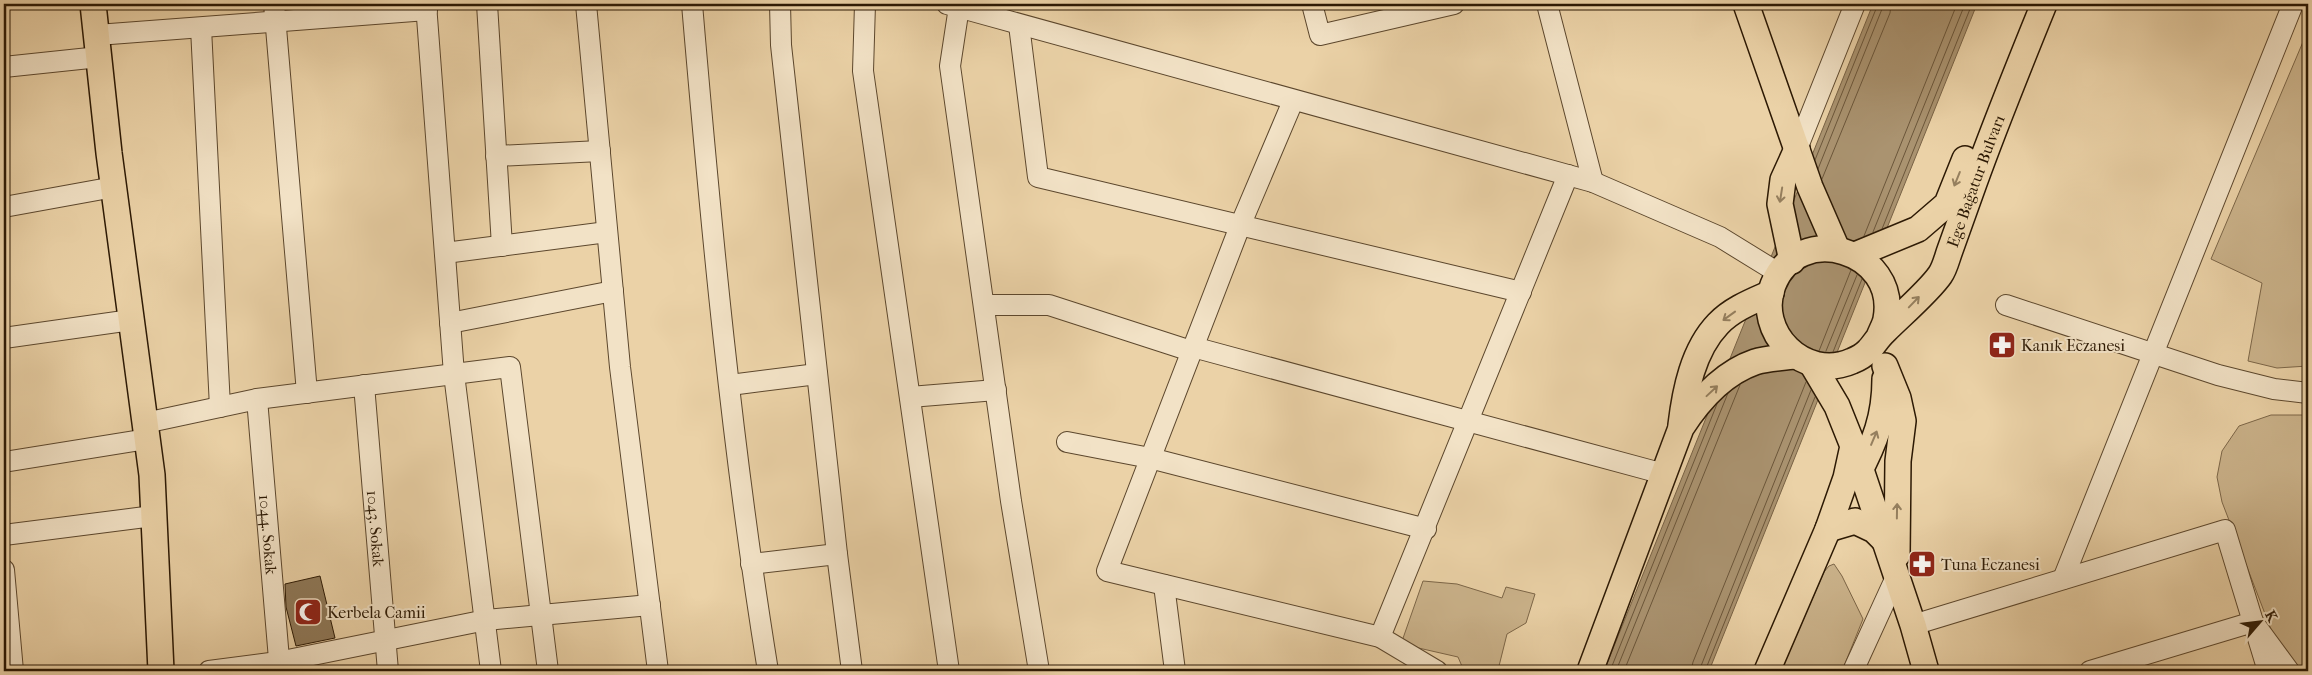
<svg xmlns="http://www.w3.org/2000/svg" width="2312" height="675" font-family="'IM FELL French Canon',serif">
<rect width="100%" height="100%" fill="#ebd2a7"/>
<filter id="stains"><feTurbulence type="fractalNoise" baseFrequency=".004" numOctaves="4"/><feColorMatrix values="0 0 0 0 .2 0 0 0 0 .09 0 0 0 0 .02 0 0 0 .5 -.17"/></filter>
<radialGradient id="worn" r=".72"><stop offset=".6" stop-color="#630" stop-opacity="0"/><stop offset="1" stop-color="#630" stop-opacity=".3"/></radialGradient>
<!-- green -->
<g fill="#cbb38b" stroke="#7c6648">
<path d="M2308,30V366L2277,368L2248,361L2262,283L2211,259Z"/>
<path d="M2271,415H2308V648L2301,670L2287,671L2222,502L2217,477L2222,451L2239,426Z"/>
<path d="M1834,564L1842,576L1863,619L1842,671H1781L1824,572L1829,566Z"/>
<path d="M1423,581L1457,584L1502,598L1506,587L1535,594L1526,623L1507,634L1498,670L1464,671L1458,657L1401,644Z"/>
</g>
<!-- water -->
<path fill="#aa9370" stroke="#786245" d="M1873,4H1977L1709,671H1604Z"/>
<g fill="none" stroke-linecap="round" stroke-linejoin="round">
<!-- shore -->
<g stroke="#6b563a" stroke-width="1">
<path d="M1815,160L1878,4"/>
<path d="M1818,169L1884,4"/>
<path d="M1822,179L1890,13L1891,4"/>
<path d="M1882,229L1972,4"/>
<path d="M1873,232L1965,4"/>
<path d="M1864,236L1957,4"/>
<path d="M1819,351L1851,270"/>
<path d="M1826,351L1857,275"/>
<path d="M1833,352L1862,279"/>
<path d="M1610,671L1717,404"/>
<path d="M1616,671L1728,393"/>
<path d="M1624,671L1740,385"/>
<path d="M1691,671L1693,662L1806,382"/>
<path d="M1699,671L1811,390"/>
<path d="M1705,671L1815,397"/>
</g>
</g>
<!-- building -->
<path fill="#8f7959" stroke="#2c1904" d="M320,576L335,638L296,646L286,607L285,584Z"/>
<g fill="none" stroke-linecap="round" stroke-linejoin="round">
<!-- minor casing -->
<g stroke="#5c472d" stroke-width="22">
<g id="minor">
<path d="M274,4L307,393"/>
<path d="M426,4L454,374L491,671"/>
<path d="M487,4L502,246"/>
<path d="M586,4L620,367L658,671"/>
<path d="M692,4C711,227 732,450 768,671"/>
<path d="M780,4L781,45L837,554L852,671"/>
<path d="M865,4L863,71L949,671"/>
<path d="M947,4L1593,182L1720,237L1780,274"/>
<path d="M1312,4L1320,35L1454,4"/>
<path d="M1547,4L1593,182"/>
<path d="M959,7L950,66L1011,501L1039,671"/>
<path d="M1019,25L1038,177L1521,292"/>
<path d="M201,28L220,407"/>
<path d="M97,35L427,10"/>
<path d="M4,67L99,57"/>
<path d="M1293,101L1240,226L1107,571L1380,637L1437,671"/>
<path d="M1797,149L1855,4"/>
<path d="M496,156L600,151"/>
<path d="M4,207L114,187"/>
<path d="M445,253L607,232"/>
<path d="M984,305H1049L1191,351"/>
<path d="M2006,305L2218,375L2274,389L2308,393"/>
<path d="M450,323L613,291"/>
<path d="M4,338L131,320"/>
<path d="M1193,347L1664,474"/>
<path id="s1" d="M364,385L388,671"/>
<path d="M730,385L817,374"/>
<path d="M910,397L996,390"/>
<path id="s2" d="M257,399L280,671"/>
<path d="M145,423L257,399L510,367L548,671"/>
<path d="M1067,442L1150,458L1426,529"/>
<path d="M4,462L147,439"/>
<path d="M4,535L153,516"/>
<path d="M751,564L837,554"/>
<path d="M4,570L13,671"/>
<path d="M2063,579L2293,4"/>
<path d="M1164,585L1175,671"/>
<path d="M1913,625L2225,530L2268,671"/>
<path d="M1380,637L1568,175"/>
<path d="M209,671L278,662L486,620L650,605"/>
<path d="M1853,671L1896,577"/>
<path d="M2090,671L2253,622L2289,671"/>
</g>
</g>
<!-- major casing -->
<g stroke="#2c1904" stroke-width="28">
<g id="major">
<path d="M93,4L109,153L152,475L161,671"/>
<path d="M1746,4L1810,187L1837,249"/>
<path d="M1855,255L1918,229L1947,204L1965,159"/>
<path d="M1792,261L1780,204L1783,180L1797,149"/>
<path id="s3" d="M1879,337C1881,331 1885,325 1886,319C1899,250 1798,220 1773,285C1755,332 1804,382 1852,361C1857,359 1864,355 1868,351C1874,345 1878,337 1885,331C1900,316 1929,291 1940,275C1945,268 1947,258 1950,250C1958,228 1966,205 1974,183C1996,122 2020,63 2044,4"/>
<path d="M1885,366L1898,398L1903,421L1898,461L1897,555"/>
<path d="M1681,425C1685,391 1693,350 1718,324C1732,309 1753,301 1771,293"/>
<path d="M1853,446L1913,625L1926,671"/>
<path d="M1857,476C1875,442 1885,417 1885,379"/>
<path d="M1828,529L1855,521L1874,530L1885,541"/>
<path d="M1590,671L1681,428C1699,400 1723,373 1755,362C1767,358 1782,358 1794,356"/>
<path d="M1767,671L1828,529L1846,478L1853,446L1837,406L1812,364"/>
</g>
</g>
<!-- minor -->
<use href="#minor" stroke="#f2e2c6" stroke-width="20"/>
<!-- major -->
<use href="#major" stroke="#ebd2a7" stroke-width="25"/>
</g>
<!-- one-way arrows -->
<defs><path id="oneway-shaft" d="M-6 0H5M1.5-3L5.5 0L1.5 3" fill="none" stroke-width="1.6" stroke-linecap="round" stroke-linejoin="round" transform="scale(1.25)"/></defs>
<g stroke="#957f5e">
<use href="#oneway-shaft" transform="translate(1957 179) rotate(112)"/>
<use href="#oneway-shaft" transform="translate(1781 195) rotate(99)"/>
<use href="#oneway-shaft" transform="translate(1914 302) rotate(-46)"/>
<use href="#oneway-shaft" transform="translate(1729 316) rotate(144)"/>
<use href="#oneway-shaft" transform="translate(1712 391) rotate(-43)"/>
<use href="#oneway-shaft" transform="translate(1874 438) rotate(-67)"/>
<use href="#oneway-shaft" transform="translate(1897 511) rotate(-89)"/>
</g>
<!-- icons -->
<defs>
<g id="pharmacy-square" transform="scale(1.4375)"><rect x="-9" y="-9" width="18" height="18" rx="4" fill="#8f2418" stroke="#f2e2c6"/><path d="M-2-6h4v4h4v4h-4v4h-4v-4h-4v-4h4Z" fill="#fff"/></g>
<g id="mosque-square" transform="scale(1.4375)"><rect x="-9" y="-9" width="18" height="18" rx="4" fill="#8f2418" stroke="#f2e2c6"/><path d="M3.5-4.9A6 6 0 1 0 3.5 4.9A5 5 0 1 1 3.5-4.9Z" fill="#fff"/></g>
</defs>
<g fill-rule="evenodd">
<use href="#pharmacy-square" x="2002" y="345"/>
<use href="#pharmacy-square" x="1922" y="564"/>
<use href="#mosque-square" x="308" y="612"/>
</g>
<g text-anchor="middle" stroke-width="4" stroke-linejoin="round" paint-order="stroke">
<!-- street labels -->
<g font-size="16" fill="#2c1904" stroke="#f2e2c6">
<text dy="6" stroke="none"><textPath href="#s3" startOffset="556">Ege Bağatur Bulvarı</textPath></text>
<text dy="6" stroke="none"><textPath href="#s1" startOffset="144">1043. Sokak</textPath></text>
<text dy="6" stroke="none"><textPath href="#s2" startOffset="136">1044. Sokak</textPath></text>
</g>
<!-- poi labels -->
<g font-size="16" fill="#2c1904" stroke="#f2e2c6" text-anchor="start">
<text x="2021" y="351">Kanık Eczanesi</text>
<text x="1941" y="570">Tuna Eczanesi</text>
<text x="327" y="618">Kerbela Camii</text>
</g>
</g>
<!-- margin -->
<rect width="2312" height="675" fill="none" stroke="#ebd2a7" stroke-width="20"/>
<rect x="5" y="5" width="2302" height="665" fill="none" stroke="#2c1904" stroke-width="2.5"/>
<rect x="10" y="10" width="2292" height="655" fill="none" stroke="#2c1904"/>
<!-- north arrow -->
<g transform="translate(2260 622) rotate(62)" stroke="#f2e2c6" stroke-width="4" paint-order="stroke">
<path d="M0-4L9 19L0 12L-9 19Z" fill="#2c1904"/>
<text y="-8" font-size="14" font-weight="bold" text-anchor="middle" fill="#2c1904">K</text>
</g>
<rect width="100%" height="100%" filter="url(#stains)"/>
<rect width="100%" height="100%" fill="url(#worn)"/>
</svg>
